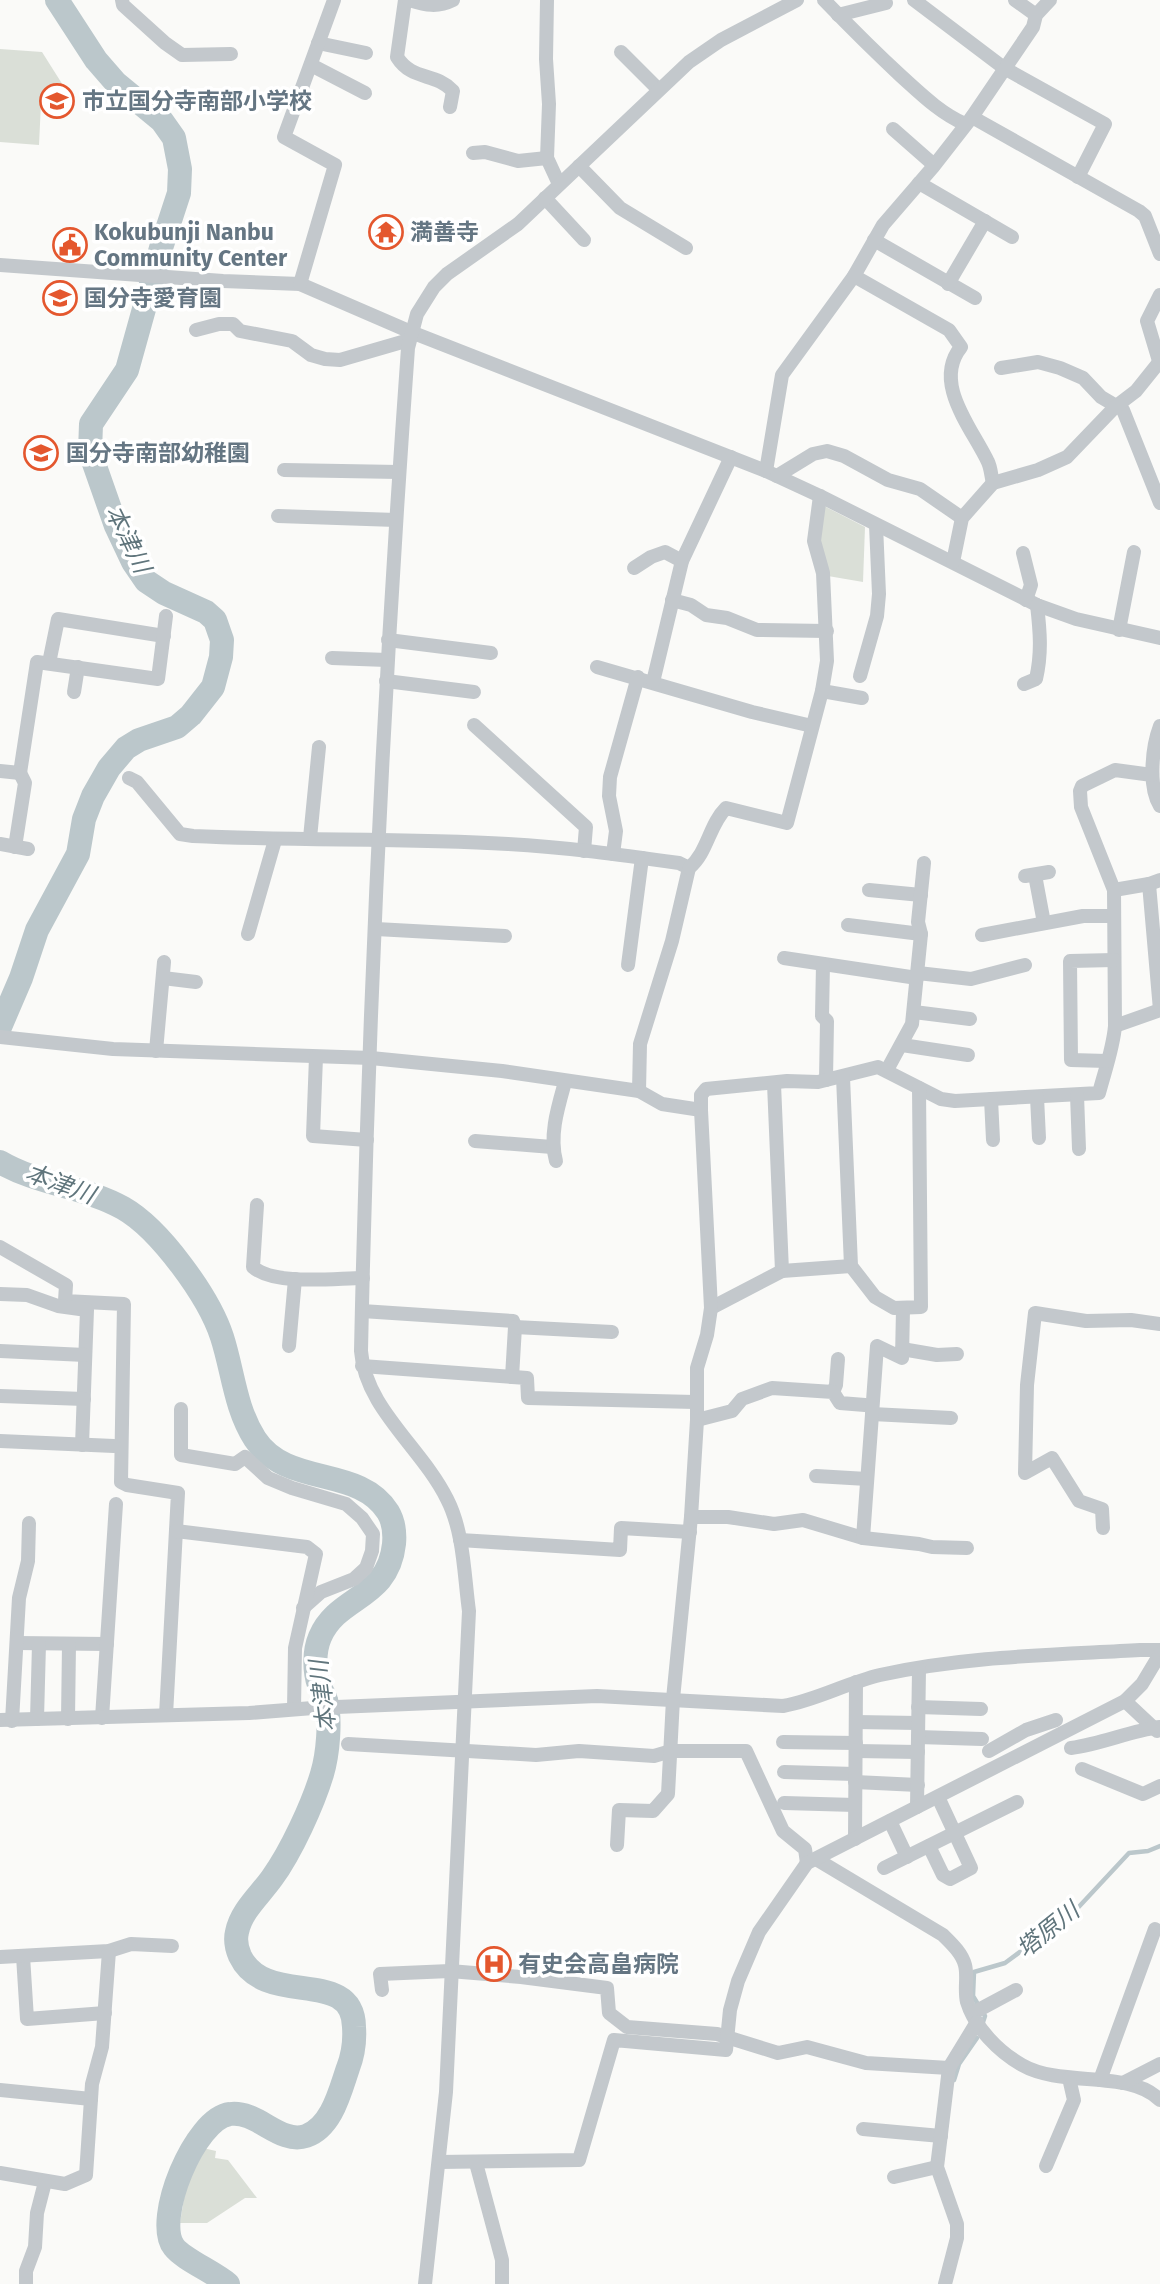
<svg xmlns="http://www.w3.org/2000/svg" width="1160" height="2284" font-family="'Fira Sans','Noto Sans JP',sans-serif">
<rect width="100%" height="100%" fill="#fafaf8"/>
<!-- green -->
<g fill="#dadfd7">
<path d="M0,49L42,52L66,90L41,103L39,145L0,142Z"/>
<path d="M824,506L865,527L863,582L828,576L817,541Z"/>
<path d="M203,2148L216,2151L215,2158L228,2160L257,2198H245L207,2223H180L187,2179Z"/>
</g>
<g fill="none" stroke-linecap="round" stroke-linejoin="round">
<!-- stream -->
<g stroke="#bbc7cb" stroke-width="4.5">
<path d="M982,2025L985,2016L973,1996L974,1972L1005,1963L1074,1912L1129,1853L1148,1851L1160,1846"/>
<path d="M954,2080L959,2064L977,2038"/>
</g>
<!-- river -->
<g stroke="#bbc7cb" stroke-width="24">
<path d="M0,1027L21,978L37,930L78,854L84,819L93,796L109,768L126,748L139,740L177,727L191,715L213,687L221,657L222,640L215,620L206,612L164,593L146,581L133,562L116,526L90,452L91,424L127,370L161,248L179,193L180,169L174,138L162,121L116,83L96,60L57,0"/>
<path d="M0,1162C37,1184 86,1187 123,1208C160,1229 209,1297 222,1337C233,1371 235,1408 255,1439C287,1488 359,1465 388,1512C394,1522 395,1533 394,1544C388,1600 338,1595 320,1637C314,1651 314,1671 319,1685C320,1688 326,1697 326,1700C331,1720 328,1754 322,1774C313,1804 291,1852 272,1878C260,1895 241,1911 237,1932C235,1940 237,1949 240,1956C265,2009 353,1966 354,2027C355,2041 353,2055 348,2068C340,2091 332,2127 306,2136C280,2145 257,2110 230,2114C195,2118 153,2220 174,2247C183,2259 214,2272 228,2284"/>
</g>
<!-- minor -->
<g stroke="#c3c8cc" stroke-width="14">
<path d="M122,0L123,5L165,43L182,55L231,54"/>
<path d="M405,0L397,57C412,81 435,72 453,91L450,107"/>
<path d="M409,0C426,5 437,8 453,0"/>
<path d="M547,0L546,59L549,104L547,158L559,184"/>
<path d="M824,0C849,26 874,51 901,76C921,94 940,113 965,124"/>
<path d="M914,0L1004,68L1105,124L1078,177"/>
<path d="M1015,0L1036,15"/>
<path d="M838,15L886,3"/>
<path d="M318,43L366,53"/>
<path d="M621,52L658,89"/>
<path d="M311,65L365,93"/>
<path d="M972,117L1139,211L1145,216L1160,254"/>
<path d="M893,129L934,165"/>
<path d="M473,153L485,152L518,161L547,158"/>
<path d="M579,166L620,208L686,248"/>
<path d="M919,183L1012,237"/>
<path d="M545,198L584,240"/>
<path d="M874,240L975,298"/>
<path d="M0,265L223,281L300,284L411,332L766,471L820,496L1037,605L1076,619L1160,638"/>
<path d="M854,276L949,330L961,347C932,383 972,428 988,462C991,468 991,476 993,483"/>
<path d="M300,284L335,165L284,137L334,0"/>
<path d="M948,284L985,221"/>
<path d="M196,330L219,324H233L240,331L292,341L311,355L325,359L340,360L409,340"/>
<path d="M1159,361L1147,321L1160,295"/>
<path d="M1001,368L1038,362L1060,368L1083,378L1101,397L1123,410L1160,503"/>
<path d="M284,470L399,472"/>
<path d="M766,471L782,375L854,276L883,225L933,167L972,117L1033,27L1036,15L1050,0"/>
<path d="M777,476L813,454L827,451L844,456L888,480L920,489L962,518"/>
<path d="M278,516L396,520"/>
<path d="M1023,553L1031,585L1026,600"/>
<path d="M953,562L962,518L993,483L1038,470L1067,457L1115,407L1136,391L1160,361"/>
<path d="M634,568L651,557L665,552L682,561"/>
<path d="M672,600L691,605L706,615L727,618L757,630L827,631"/>
<path d="M1119,630L1134,552"/>
<path d="M388,640L491,653"/>
<path d="M332,658L387,660"/>
<path d="M49,663L58,619L164,636"/>
<path d="M597,667L752,712L812,726"/>
<path d="M860,676L877,616L879,594L876,525"/>
<path d="M386,681L474,692"/>
<path d="M653,682L682,561L731,457"/>
<path d="M1024,684L1036,679C1042,653 1040,631 1037,605"/>
<path d="M822,691L862,698"/>
<path d="M74,692L78,667"/>
<path d="M474,725L586,827L584,851"/>
<path d="M1160,726C1152,747 1148,787 1160,806"/>
<path d="M0,771L20,773L37,662L158,679L166,616"/>
<path d="M129,778L137,782L180,834L193,836C298,841 403,838 508,844C565,847 622,855 679,863L689,868L672,941L640,1044L639,1091"/>
<path d="M310,838L319,747"/>
<path d="M0,844L28,849"/>
<path d="M15,847L25,783L20,773"/>
<path d="M613,854L616,831L609,796L610,777L638,677"/>
<path d="M689,868C708,852 709,825 726,808L787,823L822,691L827,661L823,573L814,541L820,496"/>
<path d="M1035,875L1044,923"/>
<path d="M1025,876L1049,872"/>
<path d="M1149,884L1160,1010"/>
<path d="M869,890L921,895"/>
<path d="M1114,890L1149,884L1160,880"/>
<path d="M848,925L921,934"/>
<path d="M376,929L505,936"/>
<path d="M248,934L275,840"/>
<path d="M982,935L1083,916H1113"/>
<path d="M784,958L917,978"/>
<path d="M823,964L822,1016L827,1021L826,1080"/>
<path d="M628,965L642,858"/>
<path d="M918,973L971,979L1025,965"/>
<path d="M163,978L196,982"/>
<path d="M914,1012L970,1019"/>
<path d="M1115,1026L1160,1010"/>
<path d="M0,1037L113,1049L371,1058L502,1071L639,1091L662,1104L701,1110V1095L706,1089L787,1081L818,1082L878,1067L941,1099L955,1101L1099,1093C1105,1070 1113,1049 1115,1026L1114,890L1081,807L1080,791L1082,786L1115,770L1152,775"/>
<path d="M902,1045L968,1055"/>
<path d="M156,1051L164,962"/>
<path d="M316,1057L313,1136L367,1140"/>
<path d="M1107,1061L1071,1060L1070,961L1114,960"/>
<path d="M887,1070L912,1024L921,934L918,922L924,863"/>
<path d="M843,1077L851,1266L875,1297L894,1308L921,1307L919,1088"/>
<path d="M774,1084L782,1271"/>
<path d="M1077,1095L1079,1149"/>
<path d="M1037,1097L1039,1138"/>
<path d="M991,1099L993,1140"/>
<path d="M475,1141L552,1147"/>
<path d="M556,1161C549,1135 558,1107 565,1082"/>
<path d="M257,1205L253,1267C274,1286 335,1278 363,1278"/>
<path d="M0,1247L66,1285L65,1301L124,1304L121,1482L127,1485L178,1493L166,1715"/>
<path d="M0,1294L27,1295L58,1306L87,1310L82,1445"/>
<path d="M711,1308L782,1271L851,1266"/>
<path d="M362,1311L513,1321L515,1327L512,1377"/>
<path d="M515,1327L612,1332"/>
<path d="M289,1346L295,1279"/>
<path d="M902,1349L937,1355L957,1354"/>
<path d="M0,1351L85,1355"/>
<path d="M362,1366L527,1378L528,1398L695,1402"/>
<path d="M833,1392L836,1385L838,1359"/>
<path d="M0,1396L84,1399"/>
<path d="M181,1409V1455L235,1464L245,1457L268,1478L292,1488L346,1504L362,1518L373,1534L372,1551L366,1568L354,1579L321,1592L303,1608"/>
<path d="M872,1414L951,1418"/>
<path d="M697,1420L732,1411L742,1399L772,1388L833,1392L840,1403L865,1405"/>
<path d="M0,1441L114,1446"/>
<path d="M816,1476L867,1479"/>
<path d="M691,1517H728L774,1524L803,1520L863,1538L919,1544L932,1547L967,1548"/>
<path d="M1103,1528L1102,1509L1079,1501L1052,1458L1025,1473L1027,1385L1035,1313L1086,1321L1131,1320L1160,1324"/>
<path d="M176,1531L307,1547L316,1554L295,1648L294,1709"/>
<path d="M863,1538L877,1346L902,1358L903,1309"/>
<path d="M460,1540L620,1550L621,1528L690,1532"/>
<path d="M17,1643L107,1644"/>
<path d="M1125,1701L1157,1731"/>
<path d="M918,1707L981,1709"/>
<path d="M102,1718L116,1504"/>
<path d="M37,1719L39,1644"/>
<path d="M68,1719L69,1644"/>
<path d="M0,1720L249,1713L313,1708L597,1696L783,1706C817,1700 846,1683 880,1675C965,1656 1053,1655 1140,1650H1160"/>
<path d="M12,1721L19,1598L28,1561L29,1523"/>
<path d="M856,1722L918,1723"/>
<path d="M918,1737L982,1739"/>
<path d="M783,1742L856,1743"/>
<path d="M348,1744L536,1755L579,1751L654,1756L671,1751H746L783,1831L805,1849L807,1863"/>
<path d="M1071,1748C1102,1744 1130,1731 1160,1727"/>
<path d="M856,1751L918,1752"/>
<path d="M989,1751L1026,1730L1056,1720"/>
<path d="M1082,1769L1143,1794L1160,1786"/>
<path d="M784,1772L855,1774"/>
<path d="M855,1782L918,1785"/>
<path d="M784,1803L855,1805"/>
<path d="M917,1807L919,1669"/>
<path d="M890,1821L907,1857"/>
<path d="M855,1839L856,1682"/>
<path d="M617,1845L619,1810L653,1811L668,1794L673,1699L691,1517L697,1420V1368L707,1335L711,1308L701,1110"/>
<path d="M929,1846L943,1875L950,1879L971,1868L938,1797"/>
<path d="M816,1859L943,1935C951,1943 962,1953 965,1965C968,1976 964,1990 967,2002C975,2028 999,2052 1022,2065C1062,2088 1129,2069 1160,2100"/>
<path d="M884,1868L1017,1802"/>
<path d="M23,1956L27,2019L105,2013"/>
<path d="M0,1957L109,1951L131,1944L172,1946"/>
<path d="M382,1990L380,1974L450,1971L521,1977L607,1988L609,2013L627,2027L717,2034L778,2053L807,2047L866,2063L949,2068"/>
<path d="M973,2013L1016,1990"/>
<path d="M1100,2080L1155,1929"/>
<path d="M1123,2083L1160,2064"/>
<path d="M0,2090L91,2099"/>
<path d="M863,2129L941,2136"/>
<path d="M439,2162L579,2160L614,2040L726,2050L730,2010L738,1981L759,1932L807,1863L1125,1701L1142,1684L1160,1654"/>
<path d="M476,2163L502,2260V2284"/>
<path d="M1046,2166L1074,2100L1069,2078"/>
<path d="M0,2173L65,2184L86,2175L92,2084L102,2047L109,1951"/>
<path d="M894,2177L937,2167"/>
<path d="M26,2284V2271L35,2247L37,2213L45,2182"/>
<path d="M425,2284L446,2092L469,1611C464,1575 464,1532 447,1499C422,1448 365,1408 361,1351C368,1016 384,682 408,348L417,314L434,287L447,274L518,224L689,62L721,40L797,0"/>
<path d="M945,2284L957,2238V2224L937,2167L949,2068L977,2022"/>
</g>
</g>
<!-- icons -->
<defs>
<g id="school-ring" transform="scale(1.75)"><circle r="9.5" fill="#fff" stroke="#e4572e" stroke-width="1.5"/><path d="M0-5L7-2L0 1L-7-2ZM-4 1L0 2.5L4 1V4Q0 6-4 4Z" fill="#e4572e"/></g>
<g id="temple-ring" transform="scale(1.75)"><circle r="9.5" fill="#fff" stroke="#e4572e" stroke-width="1.5"/><path d="M0-6L5-2H3V0L6.5 2.5H4V6H1.5V3h-3V6H-4V2.5H-6.5L-3 0V-2H-5Z" fill="#e4572e"/></g>
<g id="civic-ring" transform="scale(1.75)"><circle r="9.5" fill="#fff" stroke="#e4572e" stroke-width="1.5"/><path d="M-.6-6.5H3V-4.5H.6V-3L4-1V1h2V6H-6V1h2V-1L-.6-3ZM-1.2 2.5V6h2.4V2.5Z" fill="#e4572e"/></g>
<g id="hospital-ring" transform="scale(1.75)"><circle r="9.5" fill="#fff" stroke="#e4572e" stroke-width="1.5"/><path d="M-5-5h3v3.5h4V-5h3V5h-3V1.5h-4V5h-3Z" fill="#e4572e"/></g>
</defs>
<g fill-rule="evenodd">
<use href="#school-ring" x="57" y="101"/>
<use href="#temple-ring" x="386" y="232"/>
<use href="#civic-ring" x="70" y="245"/>
<use href="#school-ring" x="60" y="298"/>
<use href="#school-ring" x="41" y="453"/>
<use href="#hospital-ring" x="494" y="1964"/>
</g>
<g text-anchor="middle" stroke-width="7" stroke-linejoin="round" paint-order="stroke">
<!-- poi labels -->
<g font-size="23" font-weight="bold" fill="#657683" stroke="#fff" text-anchor="start">
<text x="82" y="109">市立国分寺南部小学校</text>
<text x="94" y="240">Kokubunji Nanbu<tspan x="94" dy="26">Community Center</tspan></text>
<text x="410" y="240">満善寺</text>
<text x="84" y="306">国分寺愛育園</text>
<text x="66" y="461">国分寺南部幼稚園</text>
<text x="518" y="1972">有史会高畠病院</text>
</g>
<!-- water labels -->
<g font-size="24" font-style="italic" fill="#60757c" stroke="#fff">
<text transform="translate(128 539) rotate(64)" y="8">本津川</text>
<text transform="translate(60 1184) rotate(20)" y="8">本津川</text>
<text transform="translate(323 1696) rotate(-97)" y="8">本津川</text>
<text transform="translate(1048 1930) rotate(-39)" y="8">塔原川</text>
</g>
</g>
</svg>
